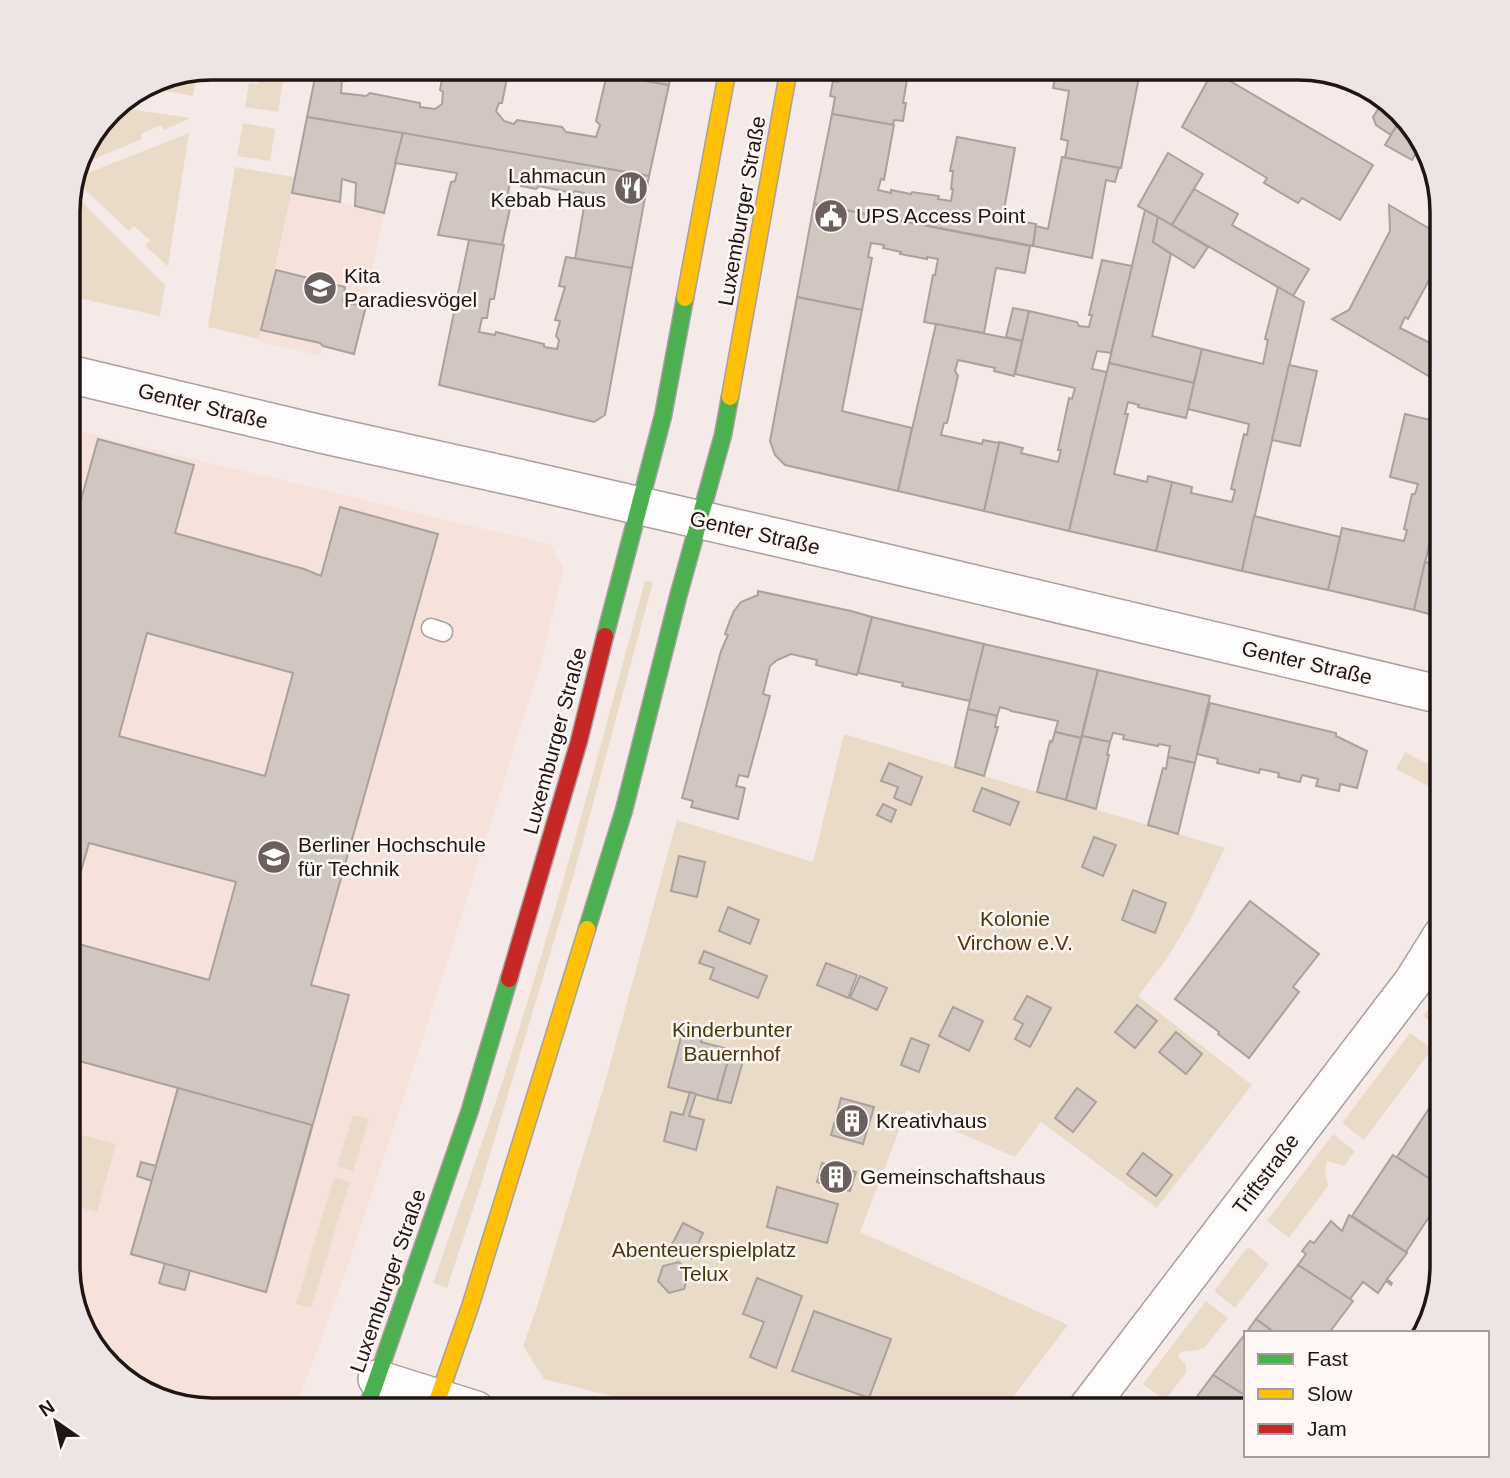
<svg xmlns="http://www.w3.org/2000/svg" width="1510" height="1478" font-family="Helvetica,sans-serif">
<rect width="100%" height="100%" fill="#f5eae8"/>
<!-- built -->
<g fill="#f7e1db">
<path d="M292,193L340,202L384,213L354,354L323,346L321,356L258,341Z"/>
<path d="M69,429L551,545L564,568L540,666L420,1048L345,1274L295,1410H212L157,1399L104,1361L79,1321L68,1266Z"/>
</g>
<!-- green -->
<g fill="#eadbc9">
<path d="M261,68H285L278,112L245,107L249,83L258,84Z"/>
<path d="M197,71L193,96L144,87L157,79Z"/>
<path d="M115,107L191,118L164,130L161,125L141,134L142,139L90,161L87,155L81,157L83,148Z"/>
<path d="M243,123L275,129L270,161L237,156Z"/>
<path d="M189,133L168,266L145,246L150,240L134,226L129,231L75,180V178Z"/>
<path d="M235,167L295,177L259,339L208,327Z"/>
<path d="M72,192L165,285L160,316L69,296V202Z"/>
<path d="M645,581L653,582L574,874L480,1188L447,1288L433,1283C455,1219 478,1156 499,1092C554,923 599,752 645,581Z"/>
<path d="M844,734L1225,848L1189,922L1166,960L1138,996L1252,1085L1157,1208L1041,1122L1015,1157L907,1110L860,1232L1068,1325L1003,1410H667L544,1379L523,1346L537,1307L604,1086L677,820L813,862Z"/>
<path d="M1405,752L1437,769L1428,786L1396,769Z"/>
<path d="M1442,992V1030L1423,1016Z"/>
<path d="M1410,1033L1432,1049L1364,1140L1342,1123Z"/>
<path d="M353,1115L369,1119L353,1171L337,1166Z"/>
<path d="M68,1131L116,1144L97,1212L68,1204Z"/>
<path d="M1333,1134L1355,1151L1344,1166L1327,1161L1325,1170L1328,1186L1289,1238L1267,1221Z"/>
<path d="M334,1177L350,1182L311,1308L296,1304Z"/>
<path d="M1250,1248L1269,1264L1235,1308L1214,1291L1246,1249Z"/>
<path d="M1206,1301L1228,1318L1205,1347L1198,1350L1181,1352L1178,1356L1186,1365V1373L1165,1400L1143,1384Z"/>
</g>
<!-- building -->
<g fill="#d1c6c0" stroke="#aaa19d" stroke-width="2" fill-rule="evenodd">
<path d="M317,68H350L348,81H342L341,93L366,96L370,93L420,103V107L435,109L442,104L443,92L440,90L444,68H509L502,103H499L496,111L504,121L514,124L517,120L562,127L566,132L596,137L600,125L596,121L607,74L669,85L649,176L307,117Z"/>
<path d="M608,68H672L669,85L607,74Z"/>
<path d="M840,68H909L903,103H906L903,121L894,120L893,125L832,114L835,97L830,96L833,81L838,82Z"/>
<path d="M1057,68H1118L1140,72L1121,168L1065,158L1068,141L1061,139L1069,91L1053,88Z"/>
<path d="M1213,71L1373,165L1340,220L1302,198L1298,203L1264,183L1267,178L1182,127Z"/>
<path d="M1384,100L1403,115L1391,135L1376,125L1373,117Z"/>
<path d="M832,114L894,125L884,180L881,179L878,190L891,193V190L911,194L912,192L939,196L938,199L951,201L953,189H951L953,171H950L957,137L1015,148L1002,221L1018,224L1019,221L1036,224L1033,246L814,204Z"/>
<path d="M1403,115L1422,143L1412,160L1385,145Z"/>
<path d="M307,117L403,133L384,213L355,206L356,183L342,179L340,202L292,193Z"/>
<path d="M403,133L649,176L632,268L575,259L584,207L580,203L584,193L575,191L572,193L539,186L536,189L521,186L522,183L510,181L508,194L513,195L502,245L438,235L451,182L455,181L457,173L395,163Z"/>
<path d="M1168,153L1203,174L1172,225L1138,206Z"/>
<path d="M1062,157L1119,168L1115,182L1106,180L1092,258L1033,246L1036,226L1048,229Z"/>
<path d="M1194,189L1238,214L1232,225L1309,269L1293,296L1172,225Z"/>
<path d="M814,204L1030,246L1025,273L996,268L984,333L924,322L933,275H935L938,259L927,257V259L900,254L901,252L883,248L884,245L871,243L868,257L872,258L862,310L797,297Z"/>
<path d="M1389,205L1442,236V256L1408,319L1405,317L1400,328L1442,349L1440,352H1442V384L1332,319L1349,310L1390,231Z"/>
<path d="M1145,210L1158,217L1153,242L1171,254L1152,336L1202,349L1194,383L1109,363Z"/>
<path d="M1158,217L1208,247L1194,268L1153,242Z"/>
<path d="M469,240L504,245L494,299H490L487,318H482L479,332L495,335L496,332L544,344V347L557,349L559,340L556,336L560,321L555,320L565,287L559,286L566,257L632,268L605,415L594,422L439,385Z"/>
<path d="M1102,260L1132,266L1111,353L1097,351L1092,369L1107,372L1069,531L984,511L999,442L1023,448L1021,453L1058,462L1061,450H1058L1069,398L1072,399L1075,388L1015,374L1029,311L1077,322L1079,326L1089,327L1092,315H1089Z"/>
<path d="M276,270L345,287L343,302L366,306L354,354L323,346L320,343L261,330Z"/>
<path d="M1278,287L1304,302L1242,571L1156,551L1172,482L1192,487L1191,493L1232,502L1235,490L1231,489L1244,434L1247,435L1249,424L1188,409L1202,349L1263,364L1268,340L1265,339Z"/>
<path d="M797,297L862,310L842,411L912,428L898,491L785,465L775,455L770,441Z"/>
<path d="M1013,308L1029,311L1022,341L1006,337Z"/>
<path d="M936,324L1022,341L1014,376L994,371L995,368L958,360L955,371L958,376L947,423H944L941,435L982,444L983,440L999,443L984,511L898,491Z"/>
<path d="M1109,363L1194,383L1186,418L1138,407L1139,405L1128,402L1125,414H1128L1114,474L1147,482L1148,476L1172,482L1156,551L1069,531Z"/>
<path d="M1289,365L1317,371L1300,446L1272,440Z"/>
<path d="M1442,386V490L1414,610L1328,590L1342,528L1404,541L1407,530L1404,529L1412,494H1415L1418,484L1390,477L1405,414L1430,420L1435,414Z"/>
<path d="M98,439L194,465L175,533L304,569L321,576L340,507L438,534L311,985L349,995L266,1292L190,1270L185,1290L165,1285L159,1283L165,1263L131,1254L152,1181L137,1176L141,1162L156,1166L178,1088L68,1058V941L209,980L236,882L89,843L68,917V546ZM147,633L293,673L265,776L119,736Z"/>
<path d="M1254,516L1340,537L1328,590L1242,571Z"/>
<path d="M1425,562L1442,566V612H1439L1437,616L1414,610Z"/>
<path d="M758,591L851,611L872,617L857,675L816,665L817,660L791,654L777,660L770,666L763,694L770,696L748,777L739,775L736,786L745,788L738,819L691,807L693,801L682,798L721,651L728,635L725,634L730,620L734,611L741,602L758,595Z"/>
<path d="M872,617L984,644L970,701L902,686L903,683L858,673Z"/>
<path d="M984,644L1098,670L1081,738L1055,732L1058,721L1011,711L1010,710L1000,707L997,716L968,709Z"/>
<path d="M1098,670L1210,696L1195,763L1168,757L1170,746L1159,744L1158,746L1123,739L1124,735L1113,733L1110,742L1082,736Z"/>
<path d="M1210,703L1336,733V736L1367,751L1357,788L1340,784L1339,791L1316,786L1318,779L1302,775L1300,782L1278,777L1279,773L1260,769L1259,773L1217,763L1218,759L1197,754Z"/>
<path d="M968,709L997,716L995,727H998L984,776L955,767Z"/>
<path d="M1055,732L1081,738L1066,800L1037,792L1050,741L1052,742Z"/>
<path d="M1082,736L1110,742L1107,755H1109L1096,809L1066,800Z"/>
<path d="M1168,757L1195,763L1178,834L1148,825L1163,768L1166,769Z"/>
<path d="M889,763L922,777L911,805L894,798L898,787L881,781Z"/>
<path d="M982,788L1019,802L1010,825L973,811Z"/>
<path d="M883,804L896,810L891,822L877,815Z"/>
<path d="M1094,837L1116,845L1103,876L1082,867Z"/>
<path d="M679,856L705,862L697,897L671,891Z"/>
<path d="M1133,890L1166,903L1155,933L1122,920Z"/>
<path d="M1250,901L1319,954L1293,987L1299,992L1249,1058L1218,1034L1219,1032L1175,999Z"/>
<path d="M728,907L759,920L750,944L719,931Z"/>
<path d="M704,951L767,976L758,998L710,979L714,968L699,963Z"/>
<path d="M826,963L857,975L848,998L817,985Z"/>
<path d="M860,976L887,988L877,1010L850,998Z"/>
<path d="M1027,996L1051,1008L1030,1047L1015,1039L1023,1024L1014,1019Z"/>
<path d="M1137,1005L1157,1021L1135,1048L1115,1032Z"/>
<path d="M953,1007L983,1021L969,1051L939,1036Z"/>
<path d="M685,1022L704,1027L701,1042L731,1050L717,1100L668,1087Z"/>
<path d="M1176,1032L1202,1054L1186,1074L1159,1052Z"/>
<path d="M911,1038L929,1045L919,1072L901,1065Z"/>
<path d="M731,1050L745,1054L731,1103L717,1100Z"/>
<path d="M1442,1076V1098L1430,1090Z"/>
<path d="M178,1088L312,1125L266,1292L131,1254Z"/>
<path d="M1077,1088L1096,1102L1073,1132L1055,1118Z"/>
<path d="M690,1092L696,1094L689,1116L704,1120L696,1150L664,1141L671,1112L683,1115Z"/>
<path d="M1438,1095L1442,1098V1187L1397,1157Z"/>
<path d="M841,1098L874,1107L863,1144L831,1135Z"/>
<path d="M1143,1153L1172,1175L1156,1196L1127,1174Z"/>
<path d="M1393,1155L1442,1187V1197L1406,1252L1352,1216Z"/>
<path d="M822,1163L856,1172L850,1191L817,1182Z"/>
<path d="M777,1187L838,1204L827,1243L767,1227Z"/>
<path d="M1349,1215L1407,1253L1387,1279L1392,1283L1391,1285L1386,1281L1378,1293L1363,1282L1350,1299L1298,1265L1306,1254L1302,1251L1310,1241L1314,1243L1331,1221L1342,1231Z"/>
<path d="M683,1223L703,1233L691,1259L670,1248Z"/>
<path d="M679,1262L689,1274L684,1289L669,1293L658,1281L663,1266Z"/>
<path d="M1298,1265L1353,1301L1329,1333H1275L1256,1319Z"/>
<path d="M757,1278L802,1296L776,1368L750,1357L764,1322L743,1314Z"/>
<path d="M814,1311L891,1339L869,1398L792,1371Z"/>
<path d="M1256,1319L1275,1333H1246Z"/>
<path d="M1246,1333V1396L1213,1375Z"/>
<path d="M1213,1375L1246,1396V1410H1187Z"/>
</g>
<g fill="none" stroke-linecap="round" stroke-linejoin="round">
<!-- lane casing -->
<g stroke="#aa9f9d" stroke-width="21">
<path id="lane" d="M431,628L443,632"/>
</g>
<!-- street casing -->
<g stroke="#aa9f9d" stroke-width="40">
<g id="street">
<path d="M69,374L321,434L519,478L844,553L1442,695"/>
<path d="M377,1379L476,1410"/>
<path d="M1086,1410L1392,1009L1412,983L1442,935"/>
</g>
</g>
<!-- fast casing -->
<g stroke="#aa9f9d" stroke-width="19">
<g id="fast">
<path d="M605,636L663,416L685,298"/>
<path d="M587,929L624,810L678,597L723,435L730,397"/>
<path d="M366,1410L470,1110L509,979"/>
</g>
</g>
<!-- slow casing -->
<g stroke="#aa9f9d" stroke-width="19">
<g id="slow">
<path d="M685,298L728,68"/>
<path d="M730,397L789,68"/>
<path d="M434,1410L470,1307L587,929"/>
</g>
</g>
<!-- jam casing -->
<g stroke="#aa9f9d" stroke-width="19">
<path id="jam" d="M509,979L579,741L605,636"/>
</g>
<!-- lane -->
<use href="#lane" stroke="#fefcfc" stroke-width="18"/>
<!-- street -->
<use href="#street" stroke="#fefcfc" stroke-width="37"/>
<!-- fast -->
<use href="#fast" stroke="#4caf50" stroke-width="16"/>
<!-- slow -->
<use href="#slow" stroke="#ffc107" stroke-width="16"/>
<!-- jam -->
<use href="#jam" stroke="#c62828" stroke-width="16"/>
</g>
<!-- icons -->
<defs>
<g id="restaurant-disc" transform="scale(1.75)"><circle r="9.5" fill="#6b605d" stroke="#fef7f5"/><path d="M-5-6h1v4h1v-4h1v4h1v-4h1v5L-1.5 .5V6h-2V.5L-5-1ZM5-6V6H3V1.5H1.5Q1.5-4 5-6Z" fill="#fff"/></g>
<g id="civic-disc" transform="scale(1.75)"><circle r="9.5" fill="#6b605d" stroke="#fef7f5"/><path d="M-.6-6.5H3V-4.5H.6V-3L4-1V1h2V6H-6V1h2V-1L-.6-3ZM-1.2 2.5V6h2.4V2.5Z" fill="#fff"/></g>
<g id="school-disc" transform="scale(1.75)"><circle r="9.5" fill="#6b605d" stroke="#fef7f5"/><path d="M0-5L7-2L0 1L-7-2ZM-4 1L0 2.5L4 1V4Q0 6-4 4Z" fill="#fff"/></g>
<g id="university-disc" transform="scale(1.75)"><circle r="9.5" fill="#6b605d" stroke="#fef7f5"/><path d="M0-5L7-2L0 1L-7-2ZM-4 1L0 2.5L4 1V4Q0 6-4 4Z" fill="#fff"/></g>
<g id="building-disc" transform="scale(1.75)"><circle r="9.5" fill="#6b605d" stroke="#fef7f5"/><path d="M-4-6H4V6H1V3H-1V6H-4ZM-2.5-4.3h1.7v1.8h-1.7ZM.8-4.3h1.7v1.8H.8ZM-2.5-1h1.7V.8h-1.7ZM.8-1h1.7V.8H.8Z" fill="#fff"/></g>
</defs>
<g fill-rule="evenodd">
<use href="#restaurant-disc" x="631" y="188"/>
<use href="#civic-disc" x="831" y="216"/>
<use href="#school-disc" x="320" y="288"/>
<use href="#university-disc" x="274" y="857"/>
<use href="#building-disc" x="852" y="1121"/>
<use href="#building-disc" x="836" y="1177"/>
</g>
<g text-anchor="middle" stroke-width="5" stroke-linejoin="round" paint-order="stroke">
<!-- poi labels -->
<g font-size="21" fill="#201512" stroke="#fef7f5" text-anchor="start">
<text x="606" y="183" text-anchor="end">Lahmacun<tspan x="606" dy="24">Kebab Haus</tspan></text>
<text x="856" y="223">UPS Access Point</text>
<text x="344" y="283">Kita<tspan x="344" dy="24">Paradiesvögel</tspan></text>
<text x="298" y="852">Berliner Hochschule<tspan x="298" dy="24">für Technik</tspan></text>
<text x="876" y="1128">Kreativhaus</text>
<text x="860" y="1184">Gemeinschaftshaus</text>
</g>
<!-- street labels -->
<g font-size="21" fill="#201512" stroke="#fef7f5">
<text transform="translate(742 211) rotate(-80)" y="7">Luxemburger Straße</text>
<text transform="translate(203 406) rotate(14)" y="7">Genter Straße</text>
<text transform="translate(755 533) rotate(13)" y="7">Genter Straße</text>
<text transform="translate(1307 663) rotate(13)" y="7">Genter Straße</text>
<text transform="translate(555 741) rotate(-75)" y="7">Luxemburger Straße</text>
<text transform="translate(1266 1174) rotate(-53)" y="7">Triftstraße</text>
<text transform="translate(388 1281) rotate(-71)" y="7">Luxemburger Straße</text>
</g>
<!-- park labels -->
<g font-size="21" fill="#49360c" stroke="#fef7f5">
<text x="1015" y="926">Kolonie<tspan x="1015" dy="24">Virchow e.V.</tspan></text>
<text x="732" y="1037">Kinderbunter<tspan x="732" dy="24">Bauernhof</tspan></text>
<text x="704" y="1257">Abenteuerspielplatz<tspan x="704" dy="24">Telux</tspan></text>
</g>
</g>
<!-- crop -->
<path d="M0 0H1510V1478H0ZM212 80H1298A132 132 0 0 1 1430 212V1266A132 132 0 0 1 1298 1398H212A132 132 0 0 1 80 1266V212A132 132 0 0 1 212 80Z" fill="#ece5e3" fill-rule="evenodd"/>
<path fill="none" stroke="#201512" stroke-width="3.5" d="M212 80H1298A132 132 0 0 1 1430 212V1266A132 132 0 0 1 1298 1398H212A132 132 0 0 1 80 1266V212A132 132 0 0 1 212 80Z"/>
<!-- legend -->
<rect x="1244" y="1331" width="245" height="126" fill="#fef7f5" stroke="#a59d9a" stroke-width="2"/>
<rect x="1258" y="1354" width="35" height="10" fill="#4caf50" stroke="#a59d9a" stroke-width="2"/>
<text x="1307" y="1366" font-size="21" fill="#201512">Fast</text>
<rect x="1258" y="1389" width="35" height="10" fill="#ffc107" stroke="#a59d9a" stroke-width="2"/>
<text x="1307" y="1401" font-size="21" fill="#201512">Slow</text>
<rect x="1258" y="1424" width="35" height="10" fill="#c62828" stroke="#a59d9a" stroke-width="2"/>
<text x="1307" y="1436" font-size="21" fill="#201512">Jam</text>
<!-- north arrow -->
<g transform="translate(56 1422) rotate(326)" stroke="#fef7f5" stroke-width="5" paint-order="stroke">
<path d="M0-5L12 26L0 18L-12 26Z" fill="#201512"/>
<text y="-10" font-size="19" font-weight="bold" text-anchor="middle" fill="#201512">N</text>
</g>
</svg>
